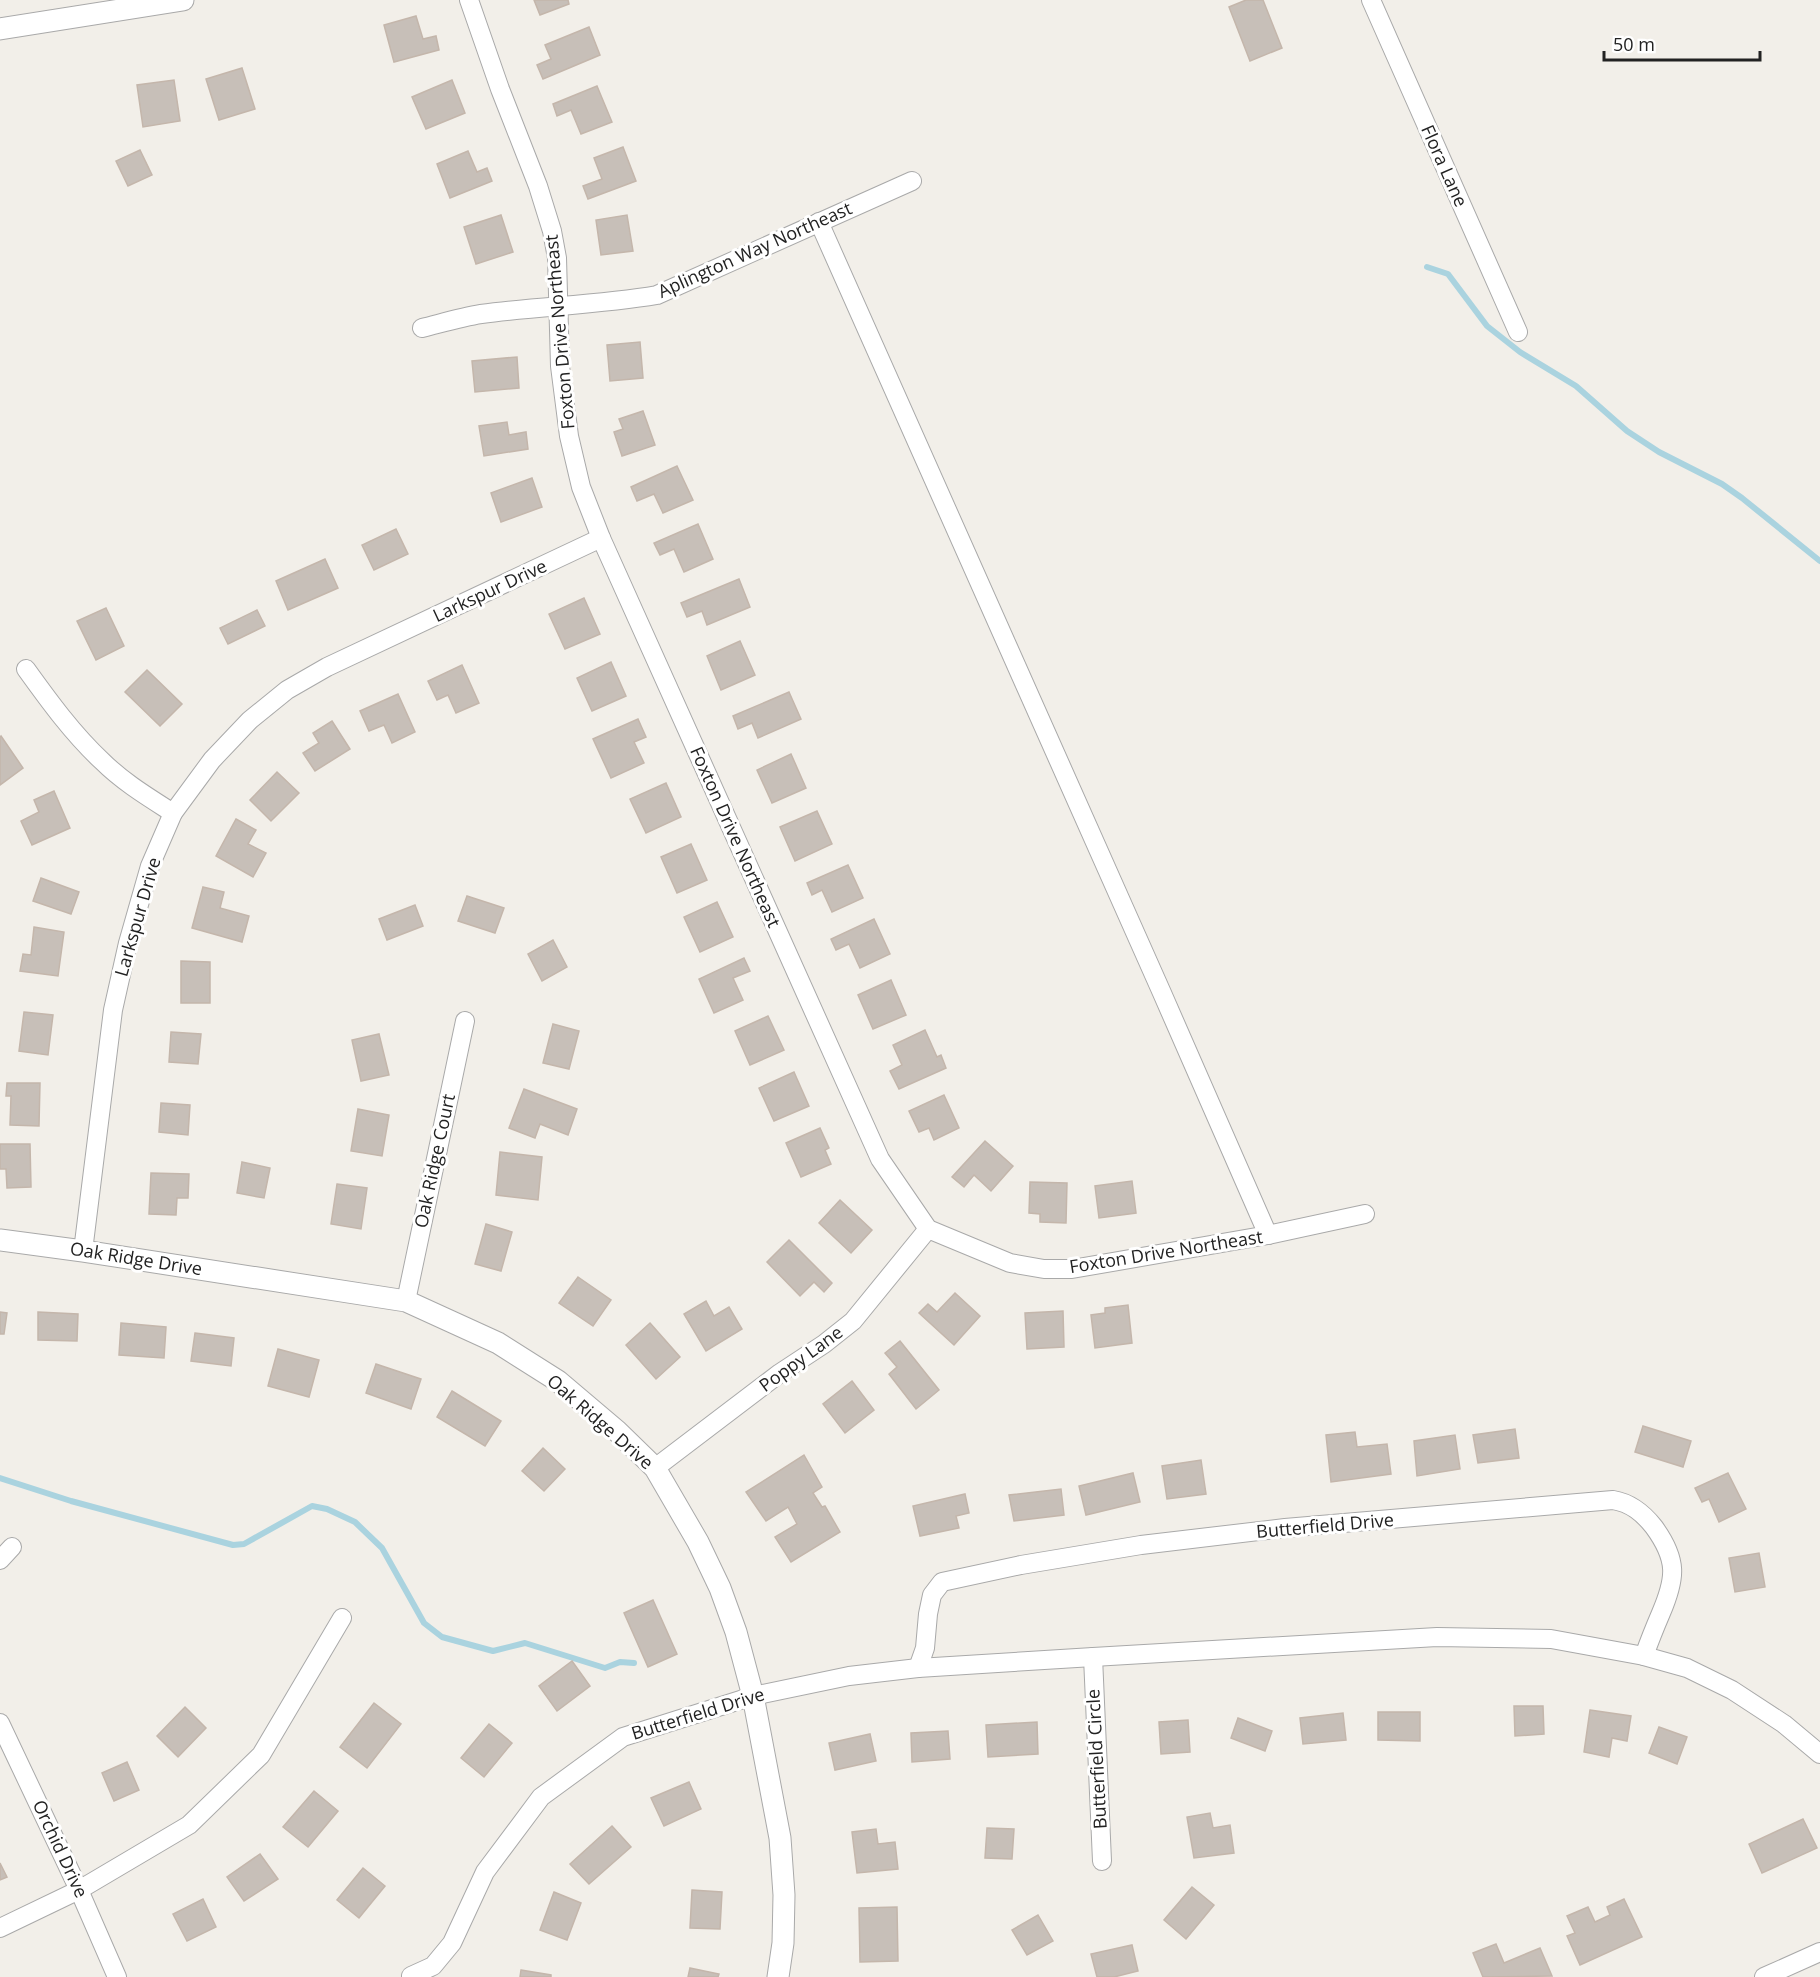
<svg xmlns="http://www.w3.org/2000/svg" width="1820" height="1977" font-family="'Open Sans',sans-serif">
<rect width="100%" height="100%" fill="#f2efe9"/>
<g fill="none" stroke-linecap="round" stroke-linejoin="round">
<!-- stream -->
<g stroke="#aad3df" stroke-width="6">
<path d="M1427,267L1448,274L1487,326L1520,352L1576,386L1627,431L1659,452L1722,484L1742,498L1820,561"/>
<path d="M0,1478L71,1501L233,1545L244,1544L312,1506L327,1509L355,1522L382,1548L424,1623L442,1637L493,1651L525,1643L605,1668L620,1662L634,1663"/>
</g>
</g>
<!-- building -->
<g fill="#c7bfb8" stroke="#c4b6ab" stroke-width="1.5">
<path d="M534,0H568L569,4L540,15Z"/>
<path d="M1246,0H1263L1282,48L1250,61L1229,7Z"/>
<path d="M416,16L423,39L436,36L439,50L394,62L384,25Z"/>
<path d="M589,27L600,55L543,79L537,65L551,59L545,45Z"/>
<path d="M242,68L255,109L219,120L206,79Z"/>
<path d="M174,80L180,121L143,127L137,85Z"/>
<path d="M452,80L465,113L426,129L412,97Z"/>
<path d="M597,86L612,122L581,134L571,110L557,116L553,104Z"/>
<path d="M623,147L636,181L588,199L583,186L602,179L594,158Z"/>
<path d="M140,150L152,175L128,186L116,161Z"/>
<path d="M468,151L477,172L487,168L492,181L450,198L437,164Z"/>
<path d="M501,215L513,252L476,264L464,227Z"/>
<path d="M627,215L633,251L601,255L596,220Z"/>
<path d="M640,342L643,378L610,381L607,345Z"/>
<path d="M517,357L519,388L475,392L472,361Z"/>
<path d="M643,411L655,445L622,456L614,432L623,429L619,419Z"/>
<path d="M507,422L509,435L526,432L528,449L484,456L479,426Z"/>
<path d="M677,466L693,500L663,513L654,494L637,501L631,487Z"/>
<path d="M532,478L542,507L501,522L491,493Z"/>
<path d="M698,524L713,559L684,572L674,549L660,555L654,543Z"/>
<path d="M396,529L408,554L374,570L362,545Z"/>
<path d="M325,559L338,588L288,610L276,581Z"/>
<path d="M739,579L750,607L707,625L702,611L687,617L681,603Z"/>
<path d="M584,598L600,634L565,649L549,614Z"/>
<path d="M106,608L124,646L96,660L77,621Z"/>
<path d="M257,610L265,626L228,644L220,628Z"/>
<path d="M740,641L755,675L721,690L707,656Z"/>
<path d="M611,662L626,696L592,711L577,678Z"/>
<path d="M462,665L479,703L456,713L448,695L437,700L428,681Z"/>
<path d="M147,670L182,704L160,726L125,692Z"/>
<path d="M789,692L801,719L758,738L752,723L738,729L733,716Z"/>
<path d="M398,694L415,732L392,743L384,725L369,731L360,711Z"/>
<path d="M638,719L646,737L634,742L644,763L611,778L593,739Z"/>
<path d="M332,721L350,749L315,771L303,753L319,743L313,733Z"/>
<path d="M1,736L23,768L0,785V737Z"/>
<path d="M791,754L806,788L772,803L757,770Z"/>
<path d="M277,772L299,793L271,821L250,800Z"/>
<path d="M666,783L681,817L646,833L630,799Z"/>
<path d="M54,791L70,828L32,845L21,821L39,812L34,800Z"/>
<path d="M817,811L832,844L795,861L780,827Z"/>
<path d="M236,819L256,830L248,844L266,853L253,877L216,856Z"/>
<path d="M691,844L707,880L677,893L661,857Z"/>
<path d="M848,865L863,898L832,912L822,890L812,895L807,883Z"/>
<path d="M41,878L79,892L71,914L33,901Z"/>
<path d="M203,887L224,892L220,908L249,916L242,942L192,928Z"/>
<path d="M467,896L504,908L495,933L458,921Z"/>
<path d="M717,902L733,937L700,952L684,917Z"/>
<path d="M415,905L423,926L387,940L379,919Z"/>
<path d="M874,919L890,954L860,968L849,944L836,950L831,939Z"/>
<path d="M34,927L64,932L58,976L20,971L23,954L31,955Z"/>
<path d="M553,940L567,967L542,981L528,954Z"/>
<path d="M744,958L750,971L733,978L743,1000L714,1013L699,979Z"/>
<path d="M181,961L210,962V1003H181Z"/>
<path d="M891,980L906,1015L873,1029L858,995Z"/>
<path d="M24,1012L53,1015L48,1055L19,1051Z"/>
<path d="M768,1016L784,1050L750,1065L735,1031Z"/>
<path d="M553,1024L579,1031L569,1069L543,1063Z"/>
<path d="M925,1030L937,1057L941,1055L946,1068L899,1089L890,1071L902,1065L893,1045Z"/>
<path d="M171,1032L201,1034L198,1064L169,1062Z"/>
<path d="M379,1034L389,1075L361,1081L352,1040Z"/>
<path d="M794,1072L809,1106L774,1121L759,1088Z"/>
<path d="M7,1083H40L39,1126L10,1125L11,1096H6Z"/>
<path d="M524,1089L577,1109L568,1135L540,1124L535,1138L509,1128Z"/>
<path d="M944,1095L959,1128L934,1140L929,1128L919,1132L909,1111Z"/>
<path d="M161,1103L190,1105L188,1135L159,1132Z"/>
<path d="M358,1109L389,1115L382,1156L351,1151Z"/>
<path d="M820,1128L829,1148L825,1150L831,1164L801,1177L786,1143Z"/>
<path d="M985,1141L1013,1166L991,1191L974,1175L964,1187L952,1177Z"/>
<path d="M0,1144H30L31,1187L7,1188L6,1169H0Z"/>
<path d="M500,1152L542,1157L538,1200L496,1195Z"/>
<path d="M242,1162L270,1168L264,1198L237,1193Z"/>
<path d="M151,1173L189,1174L188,1198H177L176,1215L149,1214Z"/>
<path d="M1132,1181L1136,1213L1099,1218L1095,1186Z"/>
<path d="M1030,1182L1067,1183L1066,1223L1040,1222V1214L1029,1213Z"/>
<path d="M337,1184L367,1188L361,1229L331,1224Z"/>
<path d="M840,1200L872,1230L851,1253L819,1223Z"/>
<path d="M486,1224L512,1232L501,1271L475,1264Z"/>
<path d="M789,1240L832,1283L824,1292L814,1282L800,1296L767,1262Z"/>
<path d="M578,1277L611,1300L593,1326L559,1303Z"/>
<path d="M955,1293L980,1316L954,1345L919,1313L928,1304L937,1312Z"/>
<path d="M706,1301L714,1316L729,1307L742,1329L706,1351L684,1314Z"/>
<path d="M1128,1305L1132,1343L1095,1348L1091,1315L1105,1313V1308Z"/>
<path d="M1063,1311L1064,1347L1027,1349L1025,1313Z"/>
<path d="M0,1312L7,1313L4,1334H0Z"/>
<path d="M38,1312L78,1314L77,1341L38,1340Z"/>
<path d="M121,1323L166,1327L164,1358L119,1355Z"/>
<path d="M650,1323L680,1357L656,1379L626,1345Z"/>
<path d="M195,1333L234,1338L231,1366L191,1361Z"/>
<path d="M900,1341L939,1390L916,1409L889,1374L897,1367L885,1353Z"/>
<path d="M278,1349L319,1360L309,1397L268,1386Z"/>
<path d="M376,1364L421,1379L411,1409L366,1393Z"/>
<path d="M852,1381L874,1410L845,1433L823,1404Z"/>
<path d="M452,1391L501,1421L485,1446L437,1417Z"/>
<path d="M1643,1426L1691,1441L1683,1467L1635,1452Z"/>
<path d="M1515,1429L1519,1458L1478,1463L1473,1435Z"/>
<path d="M1355,1432L1357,1447L1387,1444L1391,1474L1331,1482L1326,1435Z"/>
<path d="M1455,1435L1460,1469L1417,1476L1414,1441Z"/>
<path d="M543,1448L565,1469L544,1491L522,1471Z"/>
<path d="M804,1455L822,1487L813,1493L822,1507L825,1506L840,1532L791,1562L775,1537L797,1524L788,1507L766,1521L746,1492Z"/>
<path d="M1201,1460L1206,1494L1167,1499L1162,1466Z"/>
<path d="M1133,1473L1140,1502L1086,1515L1079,1486Z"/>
<path d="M1728,1473L1746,1509L1719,1522L1709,1499L1702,1502L1695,1488Z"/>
<path d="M1061,1489L1064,1515L1014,1521L1009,1495Z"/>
<path d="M965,1494L969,1513L956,1516L959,1528L920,1536L913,1506Z"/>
<path d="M1759,1553L1765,1587L1735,1592L1729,1558Z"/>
<path d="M653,1600L677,1654L648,1667L624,1613Z"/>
<path d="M572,1661L590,1686L557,1711L539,1686Z"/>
<path d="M374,1703L401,1724L367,1768L340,1747Z"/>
<path d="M1514,1706H1543L1544,1734L1515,1736Z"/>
<path d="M185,1707L206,1728L178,1757L157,1736Z"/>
<path d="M1590,1710L1631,1716L1627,1741L1612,1738L1609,1757L1584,1752Z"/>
<path d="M1378,1712H1420V1741L1378,1740Z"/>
<path d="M1343,1713L1346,1740L1303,1744L1300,1718Z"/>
<path d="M1238,1718L1272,1731L1265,1751L1231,1738Z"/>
<path d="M1188,1720L1190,1752L1161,1754L1159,1722Z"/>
<path d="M1037,1722L1038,1754L988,1757L986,1725Z"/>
<path d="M489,1724L512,1743L484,1777L461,1758Z"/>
<path d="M1659,1727L1687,1737L1677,1764L1649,1753Z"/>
<path d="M948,1731L950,1759L912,1762L911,1733Z"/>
<path d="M870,1734L876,1761L835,1770L829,1743Z"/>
<path d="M127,1762L139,1790L114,1801L102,1773Z"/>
<path d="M689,1782L701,1809L664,1826L651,1798Z"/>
<path d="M314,1791L338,1811L308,1847L283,1827Z"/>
<path d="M1210,1813L1213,1828L1230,1825L1234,1853L1194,1858L1187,1817Z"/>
<path d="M1803,1819L1817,1848L1762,1873L1749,1844Z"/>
<path d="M612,1826L631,1847L589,1884L570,1864Z"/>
<path d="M987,1828L1014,1829L1012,1859L985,1858Z"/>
<path d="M876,1829L878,1844L895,1842L898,1869L857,1873L852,1832Z"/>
<path d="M260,1854L278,1879L244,1901L227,1877Z"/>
<path d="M0,1863L7,1877L0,1880Z"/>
<path d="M363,1868L385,1886L359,1918L337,1900Z"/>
<path d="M1192,1887L1214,1905L1186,1939L1164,1920Z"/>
<path d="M692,1890L722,1892L720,1929L690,1928Z"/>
<path d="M554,1892L581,1903L567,1940L540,1930Z"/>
<path d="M203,1899L216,1927L187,1941L173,1914Z"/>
<path d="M1624,1899L1642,1937L1580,1965L1567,1936L1575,1933L1567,1916L1588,1907L1595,1922L1610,1915L1607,1907Z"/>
<path d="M897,1907L898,1961L860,1962L859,1908Z"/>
<path d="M1038,1915L1053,1941L1027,1955L1012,1930Z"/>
<path d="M1496,1944L1504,1963L1540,1948L1552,1976L1483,1977L1473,1953Z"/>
<path d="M1132,1945L1138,1971L1114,1977H1097L1091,1954Z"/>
<path d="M690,1968L719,1974L718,1977H688Z"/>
<path d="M521,1970L551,1975V1977H520Z"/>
</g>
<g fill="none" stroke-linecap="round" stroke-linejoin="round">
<!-- minor casing -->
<g stroke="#a9a9a9" stroke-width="20">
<g id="minor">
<path d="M469,0L500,89L538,186L552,231L557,258L560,366L569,436L581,487L601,538L880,1159L928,1229L1010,1263L1044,1269H1072L1268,1235L1365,1214"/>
<path d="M1371,0L1518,332"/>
<path d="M819,222L1162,993L1268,1235"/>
<path d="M422,328C442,323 462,317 481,314C540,306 599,305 657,295L912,181"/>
<path d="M26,669C49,701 73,734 102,761C123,782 148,797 173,813"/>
<path d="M83,1251L113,1010L128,943L150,866L173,813L212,760L250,720L287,690L327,667L601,538"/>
<path d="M406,1301L465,1021"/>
<path d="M655,1468L780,1373L824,1344L853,1321L928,1229"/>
<path d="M0,1560L12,1547"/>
<path d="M1093,1657L1102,1861"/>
<path d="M918,1668L925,1648L928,1614L932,1595L942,1582L1021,1565L1141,1545L1285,1528L1613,1500C1631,1503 1643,1513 1654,1527C1678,1560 1676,1578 1661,1613C1655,1627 1649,1642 1644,1656"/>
<path d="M0,1723L79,1890L117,1977"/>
<path d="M0,1928L79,1890L189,1825L261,1755L342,1618"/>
<path d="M411,1976L433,1966L452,1943L485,1872L541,1797L623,1737L753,1696L849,1676L918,1668L1093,1657L1437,1637L1551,1639L1644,1656L1687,1668L1732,1690L1784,1724L1820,1754"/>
<path d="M1764,1977L1820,1952"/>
</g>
</g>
<!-- tertiary casing -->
<g stroke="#a9a9a9" stroke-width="23">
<g id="tertiary">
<path d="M0,29L183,0"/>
<path d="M0,1240L83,1251L406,1301L498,1343L558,1381L617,1431L655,1468L698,1542L720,1588L736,1632L753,1696L780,1838L784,1895L783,1943L778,1977"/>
</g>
</g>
<!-- minor -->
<use href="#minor" stroke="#fff" stroke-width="18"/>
<!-- tertiary -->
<use href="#tertiary" stroke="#fff" stroke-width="21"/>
</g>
<g text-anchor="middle" stroke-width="6" stroke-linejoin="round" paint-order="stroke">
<!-- street labels -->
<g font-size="18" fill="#222" stroke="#fff">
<text transform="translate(1444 166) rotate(66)" y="6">Flora Lane</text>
<text transform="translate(755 250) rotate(-24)" y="6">Aplington Way Northeast</text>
<text transform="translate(560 332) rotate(-95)" y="6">Foxton Drive Northeast</text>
<text transform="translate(490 591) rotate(-25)" y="6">Larkspur Drive</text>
<text transform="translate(735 837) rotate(66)" y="6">Foxton Drive Northeast</text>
<text transform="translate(138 917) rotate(-74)" y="6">Larkspur Drive</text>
<text transform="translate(435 1161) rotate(-78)" y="6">Oak Ridge Court</text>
<text transform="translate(1166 1252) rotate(-9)" y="6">Foxton Drive Northeast</text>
<text transform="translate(136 1259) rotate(9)" y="6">Oak Ridge Drive</text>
<text transform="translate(801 1359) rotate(-36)" y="6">Poppy Lane</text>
<text transform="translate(600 1422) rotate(41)" y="6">Oak Ridge Drive</text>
<text transform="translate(1325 1526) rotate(-5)" y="6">Butterfield Drive</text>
<text transform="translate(698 1714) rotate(-17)" y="6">Butterfield Drive</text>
<text transform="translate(1097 1759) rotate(-93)" y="6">Butterfield Circle</text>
<text transform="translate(60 1849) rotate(65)" y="6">Orchid Drive</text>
</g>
</g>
<!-- scale -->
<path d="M1604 51v9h156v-9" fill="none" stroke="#222222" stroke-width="3"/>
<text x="1613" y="51" font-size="18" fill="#222222" stroke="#ffffff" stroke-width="4.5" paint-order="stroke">50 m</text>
</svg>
